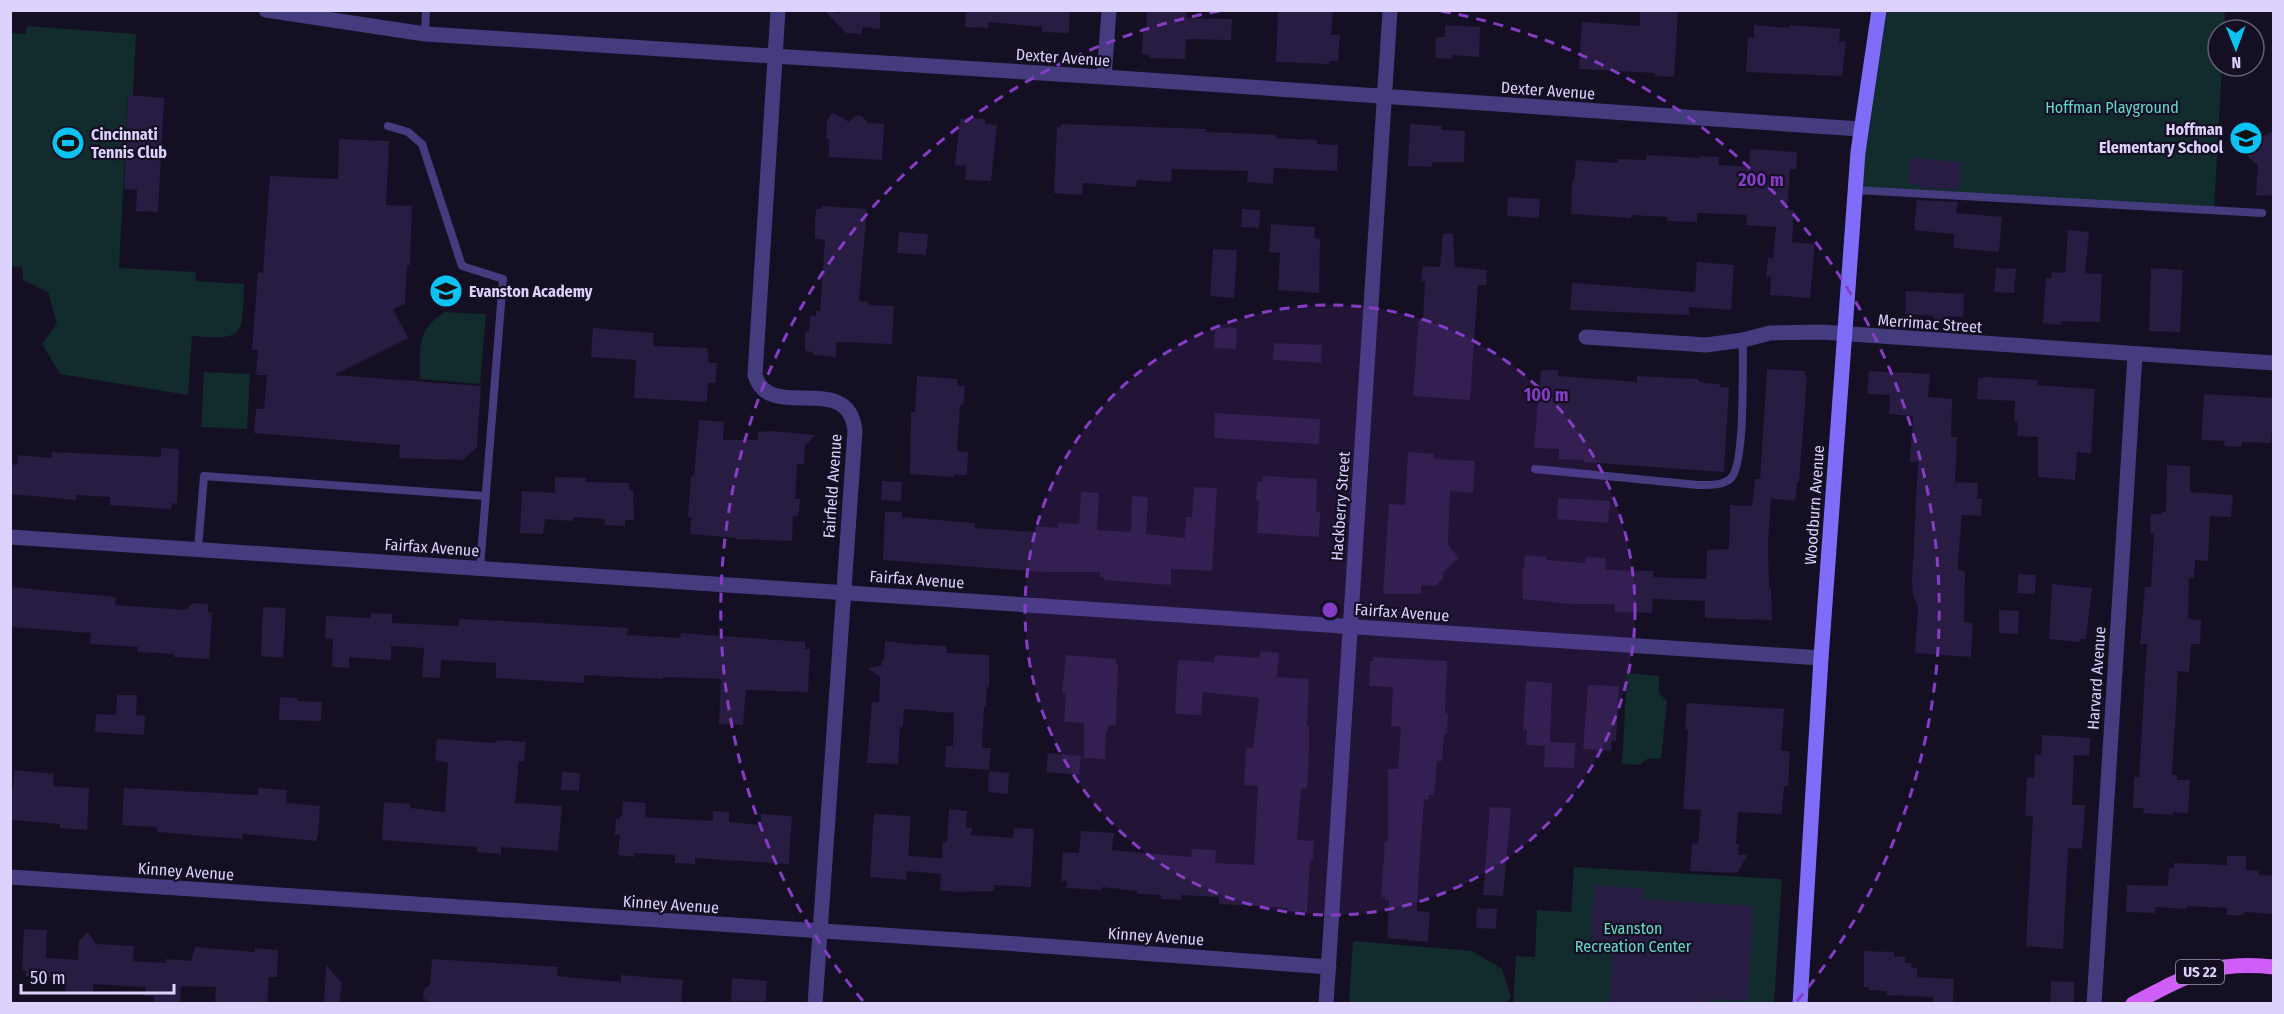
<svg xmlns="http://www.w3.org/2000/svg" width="2284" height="1014" font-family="'Fira Sans Condensed',sans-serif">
<rect width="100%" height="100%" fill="#140f23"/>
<!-- green -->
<g fill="#122b2d">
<path d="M1879,11H2225L2224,30H2218V66H2222L2214,210L1855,190Z"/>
<path d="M27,26L136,34L133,96H128L119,268L196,272L195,281L244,284C242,335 246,341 192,336L188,395L60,374L42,344L57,324L48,292L23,280L22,267L11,266V33L26,34Z"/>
<path d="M445,312L486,314L480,384L420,379C421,347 415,331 445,312Z"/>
<path d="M204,372L250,374L247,429L201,427Z"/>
<path d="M1627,673L1659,676V692L1667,702L1661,758L1647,759L1640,765L1622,764Z"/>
<path d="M1574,867L1782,879L1774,1003L1513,1004L1516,956L1535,957L1537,910L1571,912Z"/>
<path d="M1353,941L1472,951L1502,969L1511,997L1505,1004L1349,1003Z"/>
</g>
<!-- building -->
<g fill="#281c43">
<path d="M824,10L840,13V10H880V29L862,27V34L846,33Z"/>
<path d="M966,10H1070L1069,33L1042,32V27L988,22V28L965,27Z"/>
<path d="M1147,10H1183L1182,12H1187V18L1232,19L1231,40L1186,39L1185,59L1149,58V55L1142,54L1143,27H1146Z"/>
<path d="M1278,10H1333L1331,35H1340L1338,61H1330L1329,64L1276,62Z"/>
<path d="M1640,10L1678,11L1674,77L1655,76V73L1579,69L1582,22L1640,26Z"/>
<path d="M1445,25L1480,27L1479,57L1452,55V59L1435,58L1436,37H1445Z"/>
<path d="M1754,25L1789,28L1790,25L1840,29L1839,42L1846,41L1842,76L1746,72L1748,37L1754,38Z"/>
<path d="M128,95L164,98L158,212L136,211L137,190L124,189Z"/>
<path d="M832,112L849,122L855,116H862L868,123L884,124L882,160L829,157V139H826L827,122Z"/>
<path d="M969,118L985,119V124L997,125L991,181L965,180L966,166L955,165L960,119Z"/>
<path d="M1061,124L1206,129V132L1276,135V138L1317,140V144L1338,145L1337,171L1274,168L1273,184L1247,182L1248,171L1172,169L1171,182L1137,180L1136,187L1083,183L1082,195L1054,193L1057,127H1061Z"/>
<path d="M1410,124L1442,126L1441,130L1465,131L1464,162H1432V167L1408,166Z"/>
<path d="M2274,131V196L2256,195L2258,165L2248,157L2249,143Z"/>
<path d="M339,139L389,141L386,205L412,206L410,265H407L405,304L393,309L408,338L334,375L481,386L477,447L463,460L399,458L400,445L254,433L256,409H264L267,375H256L258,350H252L258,272L263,273L270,176L338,179Z"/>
<path d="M1750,149L1797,152L1796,169H1790L1787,210H1794L1792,242L1815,244L1810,298L1770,295L1771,277L1766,276L1768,258H1773L1776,227L1746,225L1747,215L1697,213V222L1667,221L1668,217L1631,215V218L1571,214L1572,181H1574L1576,160L1618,163V159L1646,160L1647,155L1700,158L1701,156L1719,157L1718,165L1749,167Z"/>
<path d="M1911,157L1962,163L1959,189L1918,187V184L1908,183Z"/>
<path d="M1508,197L1540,199L1539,218L1507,216Z"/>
<path d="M1917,200L1958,202L1956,213L2002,217L1999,252L1953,248L1954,234L1914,230Z"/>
<path d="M822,206L867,209L859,301L869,302V305L894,306L892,344L836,342V357L813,355V352L805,351V331L809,332L810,316H816V311H820L825,240L815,238V223L816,209H821Z"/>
<path d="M1242,209L1260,210L1259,228L1241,227Z"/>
<path d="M1271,224L1315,227L1314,238L1320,239L1319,293L1278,290L1280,253L1269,252Z"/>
<path d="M2068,230L2089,232L2085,273L2102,274L2100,322L2061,321V325L2043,323L2046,278H2051L2052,272L2065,273Z"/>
<path d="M899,232L928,234L926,255L897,253Z"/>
<path d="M1443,234H1453L1455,267L1487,270L1486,285H1478L1470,400L1413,396L1419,318L1423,319L1425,282L1421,281L1423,266L1440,267Z"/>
<path d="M1213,249L1237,250L1234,298L1210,296Z"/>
<path d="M1697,262L1734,265L1731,310L1689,307V315L1570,310L1572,283L1695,292Z"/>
<path d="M1996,268L2016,269L2014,293L1994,292Z"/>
<path d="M2151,268L2183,270L2180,332L2149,331Z"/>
<path d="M1906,291L1964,294L1963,317L1944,316L1937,324L1933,316L1905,314Z"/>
<path d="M1215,327L1237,328L1236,349L1214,348Z"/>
<path d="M593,328L654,333L653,346L707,348L709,363H717L715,383H708L707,402L634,398L636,360L591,357Z"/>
<path d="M1274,343L1322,345L1321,363L1273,360Z"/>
<path d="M1767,369L1805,371V377L1807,378L1799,482H1797L1795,501L1771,498L1768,544L1769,589H1771L1772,620L1705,618V601L1653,599L1652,613L1615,612V604H1571L1523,599L1522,569H1524L1525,555L1547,557L1546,560L1585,563L1586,557L1606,558L1605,570L1654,571L1653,577L1706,579L1707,550L1729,549L1730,505L1752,506L1755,479H1760Z"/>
<path d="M1541,370H1558V376L1637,382V376L1698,379V381L1705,383L1720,384L1719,387H1729L1724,472L1583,462L1584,460L1559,459V449L1534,448Z"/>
<path d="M1869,371L1930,374L1928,397L1952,399L1951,437H1957L1955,482L1978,483L1977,499H1982L1981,516L1962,515L1959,549L1958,570L1965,571L1964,622L1973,623L1971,657L1915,653L1918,607L1913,596L1912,583L1918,462H1910L1913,416L1889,414L1890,395L1867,394Z"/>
<path d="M917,376L958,379L957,386H965L963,405H960L957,451L968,452L967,475L954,474V477L910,474L911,412H915Z"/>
<path d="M1988,377L2038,380L2037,385L2095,389L2091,454L2077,452L2075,480L2038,477V437L2017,436L2018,421H2014L2015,401L1977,399L1978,378Z"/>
<path d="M2204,394L2274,398L2271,443L2242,442L2241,447L2224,446L2225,441L2201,440Z"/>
<path d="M1215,413L1320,419L1319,444L1214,438Z"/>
<path d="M699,420L724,422L723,440H758V432L772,431L815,435L805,446L804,464H797L795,499H800L798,516H793L792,541L736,539V538L690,534L691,517H688L691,475L694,476Z"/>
<path d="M161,448L179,449L177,504L172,503L171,509L110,505V497L76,495V500L10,494V464L17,465L18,455L52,458V452L161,457Z"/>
<path d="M1408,452L1434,454V459L1475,461L1473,493L1450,491L1448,545L1459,558L1443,572V579L1435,586L1421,585V594H1383L1389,504L1405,505Z"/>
<path d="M2167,465L2190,466V492L2233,495L2231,517L2210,516L2208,561L2195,560L2194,578H2189L2188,619L2201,620L2200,644H2191L2189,672L2178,671L2172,775H2177V780H2190L2188,813L2173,812V815L2143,813L2144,808H2133L2134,777H2139L2147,644H2140L2145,587H2151L2154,533H2150L2151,514H2162V512H2166Z"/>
<path d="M1262,476L1317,479L1316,512H1320L1319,537L1257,533L1259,501L1256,500L1257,481L1263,482Z"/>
<path d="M555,477L586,478V482L629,483V490H633L634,520H625V526L605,525V519L573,517V521L545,519L543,534L520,533L522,491L555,493Z"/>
<path d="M882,481L902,482L901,501L881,500Z"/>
<path d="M1194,487L1217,488L1212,571L1171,569V585L1104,580V577H1100V572H1043L883,560L885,512H902V517L975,523V528L1035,532V526L1058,528V523L1079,524L1081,492L1099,493L1097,530L1131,532L1132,496L1148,497L1146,534L1185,538L1186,517H1192Z"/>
<path d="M1558,498L1610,501L1608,523L1557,519Z"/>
<path d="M2018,574L2036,575L2035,594L2017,593Z"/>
<path d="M2052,584L2092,588L2086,639H2080V642L2049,639Z"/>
<path d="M10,587L116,597L115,605L186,610L193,603L208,604V612L212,613L209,659L174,657V654L137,652L138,647L90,644L91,633L10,627Z"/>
<path d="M263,607L286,608L283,658L261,656Z"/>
<path d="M1999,610L2019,611L2018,634L1999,633Z"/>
<path d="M371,613L392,614V623L459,626V619L486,620L628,628L627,635L680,638L681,633L805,642V649H810L808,692L746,690L743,725L719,724L721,679L663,677V679L584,675V683L496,678V663L441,660L440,678L422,677L424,648L391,646V660L349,657V668L332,667L333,639L325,638L326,616L371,618Z"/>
<path d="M885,641L909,644L947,646L946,653L989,655V687H987L986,707H984L982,748H991L989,770L945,767L946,746H953L954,713L904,709L903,727H900L898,764L867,763L872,702H879L880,677L868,668L882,665L881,661H884Z"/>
<path d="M1260,651L1279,653L1277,677L1309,679L1307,726H1309V752L1307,789L1301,788L1297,840L1314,841L1313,860L1310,859L1307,912L1288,911V908L1219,904V897L1182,895L1181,900L1161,899V895L1137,894V891L1102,887V890L1066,888L1067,881H1061L1063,852L1079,853L1081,831L1114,833L1112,850L1191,857L1192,849L1216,850L1215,863L1254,865L1258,786L1244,785L1246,748H1253L1259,698L1203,692L1201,715L1175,714L1178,660L1214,662L1215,655L1259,658Z"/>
<path d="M1066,655L1116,659V664H1118L1116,725H1108V730H1106L1105,759L1084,758V723L1064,722L1066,693H1062Z"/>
<path d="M1373,657L1447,661L1445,713H1448L1447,734H1444L1442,761H1437L1434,795H1429L1428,800L1424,799L1419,868L1417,911L1430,912L1428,942L1387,938L1389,900H1385V897H1381L1385,842H1388V769H1398L1401,727L1391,726L1393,687L1369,686L1370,661H1373Z"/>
<path d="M1526,681L1552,683L1550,742L1575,743L1574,768L1544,767L1545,746L1526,745L1527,730H1523Z"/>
<path d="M1588,685L1619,686L1616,741L1612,740L1611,751L1583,749Z"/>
<path d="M117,695H137L136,715L145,716L144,735L95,732L96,714L116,715Z"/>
<path d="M280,697L297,698V701L322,702L321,721L279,720Z"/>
<path d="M1687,703L1784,709L1781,751H1790L1788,786H1784L1782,814L1738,812L1736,844H1739L1738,855L1748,854L1737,873L1690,871L1692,843L1698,844L1701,810L1683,809L1688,729H1685Z"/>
<path d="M2042,735L2090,738L2089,756L2074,755L2072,805H2085L2082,849L2068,848L2063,949L2026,946L2033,816H2025L2027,778H2034L2035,754L2041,755Z"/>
<path d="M437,739L496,743V740L526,742L524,761H519L515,803L562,806L558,851L501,847V854L477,852V847L382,840L384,802L410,804V808L445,812L448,763L435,760Z"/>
<path d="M1048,753L1081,756L1079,775L1046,772Z"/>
<path d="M14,770L54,774L53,786L89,788L87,830L60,828V824L10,820V790H13Z"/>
<path d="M989,771L1009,773L1008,794L988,792Z"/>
<path d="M562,772L580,773L579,791L561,790Z"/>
<path d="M124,788L258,795V788L287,790L286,803L320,806L318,835L316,841L243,834L242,839L157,832V827L122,825Z"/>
<path d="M623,801L646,803L645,817L713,821V811L729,812V822L761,825V814L792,816L789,864L695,858V864L675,863V855L634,853V857L618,855L620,835H615L616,818L620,819V816H622Z"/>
<path d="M1490,807L1511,808L1503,896L1483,895Z"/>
<path d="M949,809L967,811L966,828H972L971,835L1013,838L1014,828L1034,829L1031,887L994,885V891L957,892L940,890L941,874L907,871L906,880L870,877L874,814L911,816L908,856L942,858L943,842H947Z"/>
<path d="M2227,856H2246V870L2259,871V875L2274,876V914L2244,912V915H2227V908L2187,906V909L2155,907V913L2126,912L2127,885L2168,886L2169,868H2174V863L2227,865Z"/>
<path d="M1594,885L1643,889V899L1753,906L1748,1001L1709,999L1708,1004H1609L1613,945L1591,943Z"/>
<path d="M1477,908L1497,909L1496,929L1476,928Z"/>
<path d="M24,929L47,930L46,958L78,960L79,941L88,932L96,944L134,946L133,961L166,963V959L191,961L195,947L255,952V948L278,950L277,977H269L267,1004H215L216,987L181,986L180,1004H154V996H145L146,987L93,984V994L65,992L66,978L25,976L26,971L22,970Z"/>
<path d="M1864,951L1894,952V957H1905V963H1912L1911,968H1917V977L1954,979L1953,1004H1933V997L1887,995V991L1868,990L1869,987H1864Z"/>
<path d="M432,959L558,967L557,976L621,982V975L683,980L681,1004H430L423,997L424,989L430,985Z"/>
<path d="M326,965L342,983L339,1004H324Z"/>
<path d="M732,978L767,981L766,1001H731Z"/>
<path d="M2051,981L2074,982V1004H2050Z"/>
</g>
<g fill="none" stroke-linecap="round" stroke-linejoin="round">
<!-- lane -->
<g stroke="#453c80" stroke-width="8">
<path d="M425,34L426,10"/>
<path d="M388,126L408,132L422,144L462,266L503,279L480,568"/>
<path d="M1855,190L2262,213"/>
<path d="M1535,469L1698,485C1708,485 1721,486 1730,479C1746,466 1742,365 1743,340"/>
<path d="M198,549L204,476L485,496"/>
</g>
<!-- street -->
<g stroke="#453c80" stroke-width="15">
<path d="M266,10L425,34L1104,77L1860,129"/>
<path d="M778,10L755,375C769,424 849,369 855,431L815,1004"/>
<path d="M1104,77L1109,10"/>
<path d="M1586,337L1706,345L1743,340L1770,333L1821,332L2274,363"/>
<path d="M10,537L1821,658"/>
<path d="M10,877L1004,943L1329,967"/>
<path d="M1326,1004L1390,10"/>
<path d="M2094,1004L2135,355"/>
</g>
<!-- secondary -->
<path stroke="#7f6df9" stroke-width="15" d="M1800,1004L1821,658L1858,152L1879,10"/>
<!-- primary -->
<path stroke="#cf5ef9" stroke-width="15" d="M2133,1004C2186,976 2212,960 2274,967"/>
</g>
<!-- distance rings -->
<circle cx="1330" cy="610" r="305" fill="#853dc5" fill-opacity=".12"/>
<g fill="none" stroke="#853dc5" stroke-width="3" stroke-dasharray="10 8">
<circle cx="1330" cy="610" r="305"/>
<path d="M863 1001A609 609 0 0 1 1219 11M1441 11A609 609 0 0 1 1797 1001"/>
</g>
<!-- icons -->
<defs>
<g id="school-disc" transform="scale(1.725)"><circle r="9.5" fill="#0ac3f2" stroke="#140f23"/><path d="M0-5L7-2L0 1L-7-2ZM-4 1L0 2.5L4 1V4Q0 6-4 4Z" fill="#111"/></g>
<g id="stadium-disc" transform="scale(1.725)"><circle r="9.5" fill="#0ac3f2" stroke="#140f23"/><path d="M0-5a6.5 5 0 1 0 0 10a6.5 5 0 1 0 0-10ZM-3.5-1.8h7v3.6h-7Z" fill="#111"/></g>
</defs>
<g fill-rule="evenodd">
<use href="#school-disc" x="2246" y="138"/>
<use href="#stadium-disc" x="68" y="143"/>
<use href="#school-disc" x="446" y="291"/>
</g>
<g text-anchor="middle" stroke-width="4.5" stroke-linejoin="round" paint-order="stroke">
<!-- shield labels -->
<rect fill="#140f23" stroke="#a098bc" stroke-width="1.5" x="2176" y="960" width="48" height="24" rx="4.5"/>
<g font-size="15" font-weight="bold" fill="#dcd2fd">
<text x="2200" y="977">US 22</text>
</g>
<!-- street labels -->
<g font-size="16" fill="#dcd2fd" stroke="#140f23">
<text transform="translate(1063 57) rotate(4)" y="6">Dexter Avenue</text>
<text transform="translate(1548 90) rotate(4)" y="6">Dexter Avenue</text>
<text transform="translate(1930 323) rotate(4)" y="6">Merrimac Street</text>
<text transform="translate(832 486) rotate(-86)" y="6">Fairfield Avenue</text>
<text transform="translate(1814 505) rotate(-86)" y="6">Woodburn Avenue</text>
<text transform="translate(1340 506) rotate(-86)" y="6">Hackberry Street</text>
<text transform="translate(432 547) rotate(4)" y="6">Fairfax Avenue</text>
<text transform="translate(917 579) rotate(4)" y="6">Fairfax Avenue</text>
<text transform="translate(1402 612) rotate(4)" y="6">Fairfax Avenue</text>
<text transform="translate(2096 678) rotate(-86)" y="6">Harvard Avenue</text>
<text transform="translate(186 871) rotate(4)" y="6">Kinney Avenue</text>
<text transform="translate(671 904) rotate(4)" y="6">Kinney Avenue</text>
<text transform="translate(1156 936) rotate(4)" y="6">Kinney Avenue</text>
</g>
<!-- park labels -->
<g font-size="16" fill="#61dac9" stroke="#140f23">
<text x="2112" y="113">Hoffman Playground</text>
<text x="1633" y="934">Evanston<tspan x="1633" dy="18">Recreation Center</tspan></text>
</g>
<!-- poi labels -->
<g font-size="16" font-weight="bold" fill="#dcd2fd" stroke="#140f23" text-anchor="start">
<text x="2223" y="135" text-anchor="end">Hoffman<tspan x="2223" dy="18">Elementary School</tspan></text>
<text x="91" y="140">Cincinnati<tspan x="91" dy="18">Tennis Club</tspan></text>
<text x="469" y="297">Evanston Academy</text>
</g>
</g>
<circle cx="1330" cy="610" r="9" fill="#853dc5" stroke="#140f23" stroke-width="3"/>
<g font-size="18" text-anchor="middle" font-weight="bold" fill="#853dc5" stroke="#140f23" stroke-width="4.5" stroke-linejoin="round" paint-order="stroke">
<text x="1761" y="186">200 m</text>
<text x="1546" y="401">100 m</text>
</g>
<!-- border -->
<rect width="2284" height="1014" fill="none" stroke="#dcd2fd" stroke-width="24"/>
<!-- north arrow -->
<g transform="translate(2236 48) rotate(179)"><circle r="28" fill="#140f23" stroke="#645d7a" stroke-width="1.5"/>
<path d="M0-4.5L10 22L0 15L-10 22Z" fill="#0ac3f2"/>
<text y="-9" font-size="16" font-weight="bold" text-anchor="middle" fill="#dcd2fd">N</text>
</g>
<!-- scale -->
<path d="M21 984v9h153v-9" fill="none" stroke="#dcd2fd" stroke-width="3"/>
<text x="30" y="984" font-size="18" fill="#dcd2fd" stroke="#140f23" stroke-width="4.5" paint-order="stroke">50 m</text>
</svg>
